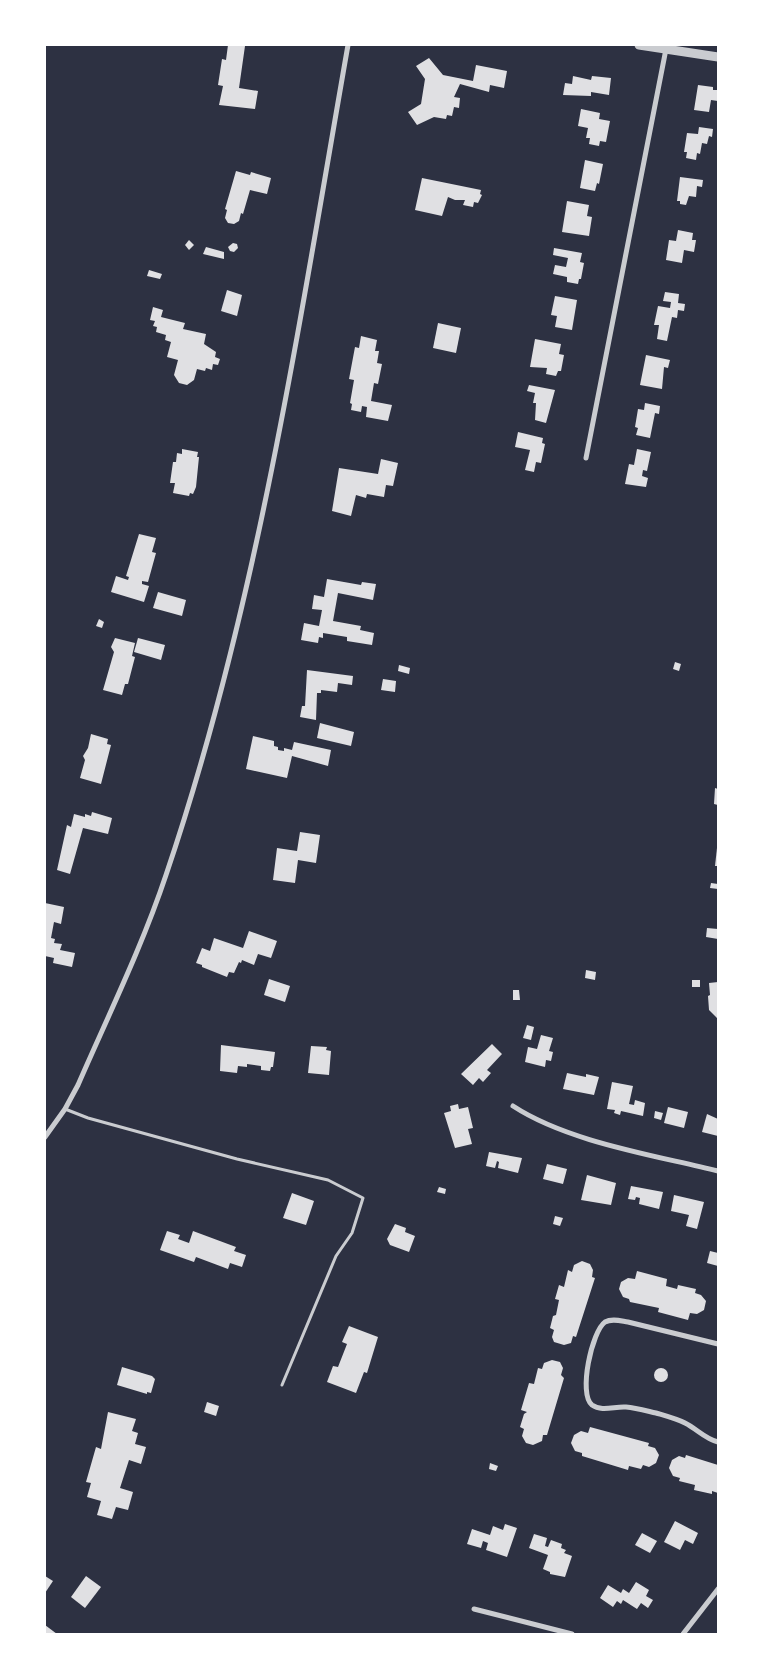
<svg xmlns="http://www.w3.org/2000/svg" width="763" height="1679" font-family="'PT Sans Narrow',sans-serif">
<rect width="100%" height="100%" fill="#2d3142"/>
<!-- building -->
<g fill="#e0e0e3">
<path d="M228,45L245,46L239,88L258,91L255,109L219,105L223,86L218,85L222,59L226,60Z"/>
<path d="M429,58L443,75L473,81L476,65L507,71L504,88L490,85L489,92L460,84L454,97L460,98L459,108L454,107L452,116L447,115L446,119L434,117L417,125L408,112L421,104L425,79L416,66Z"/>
<path d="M573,76L591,80L592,76L611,78L609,95L591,92V96L563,95L565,83L572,84Z"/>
<path d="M698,85L713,87V90H718V101L711,100L709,112L694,110Z"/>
<path d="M581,109L600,113L599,119L610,121L606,142L600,141L599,146L589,144L590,138H586L588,128L578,126Z"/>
<path d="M699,127L713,129L712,137L709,136L707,144L702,143L700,154L697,153L696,160L686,158L687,152H684L687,133L698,134Z"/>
<path d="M585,160L603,164L599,184L597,183L595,191L580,188Z"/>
<path d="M236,171L250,175L251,172L271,178L267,194L250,190L243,214L241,213L239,221L234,224L228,223L225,218L227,210L225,209Z"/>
<path d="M680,177L703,180L702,187L697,186L696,197L689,196L686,205L680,204V201H677Z"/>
<path d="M422,178L481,190L480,194L482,195L478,203L474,202L473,207L463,205L465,200H455L448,197L442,216L415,210Z"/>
<path d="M567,201L589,205L587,216L592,217L589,236L562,232Z"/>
<path d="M678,230L693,233L692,240H696L694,252L684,250L682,263L666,260L669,240L676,241Z"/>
<path d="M189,240L194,245L189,250L185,245Z"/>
<path d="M233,243L237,244L238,248L234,252L230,251L228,247Z"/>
<path d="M206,247L224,252V259L203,254Z"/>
<path d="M554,248L582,253L580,262L584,263L581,279H579L578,284L567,282V277L553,274L555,265L566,267L568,258L553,255Z"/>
<path d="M149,270L162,274L160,279L147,276Z"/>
<path d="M227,290L242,295L237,316L221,311Z"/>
<path d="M665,292L679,294L678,303L685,304L684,311L678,310L677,318L672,317L667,341L657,339L659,325H654L658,306L670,308L671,302L663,301Z"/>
<path d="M555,296L577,300L572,330L555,327L557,316L551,315Z"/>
<path d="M153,307L163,310L161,317L185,323L183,329L206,334L204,344L216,352L215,357L220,359L218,365L213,364L212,370L206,368L205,371L197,369L194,380L187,385L179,383L174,375L178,360L167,357L171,342L165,340L166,335L156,332L157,327L153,326L155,321L150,320Z"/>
<path d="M438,323L461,328L456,353L433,348Z"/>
<path d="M361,336L377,340L375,351H379L377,363L382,364L378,384L374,383L371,401L392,405L388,421L366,417L367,407L362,406L361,412L351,410L352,404L350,403L354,380L349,379L355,347L359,348Z"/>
<path d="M535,339L561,344L559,354L564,355L561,371H558L556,376L546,374L547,368L530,367Z"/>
<path d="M646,355L670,360L668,368L664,367L662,389L640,385Z"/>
<path d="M529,385L555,390L546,423L535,420L536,403H533L535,393L527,391Z"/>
<path d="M645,403L660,406L659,414L655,413L650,438L636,435L638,428L635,427L638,409L644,410Z"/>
<path d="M518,432L543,438L542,443L545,444L541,463L536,462L534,472L525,470L530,450L515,447Z"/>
<path d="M182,449L198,452L197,457H199L196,487L193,494L190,493L189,496L173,493L175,483H170L173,462H176L177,453L182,454Z"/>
<path d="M637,449L651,452L647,471L643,470L642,476L648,478L646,487L625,484L629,464L634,465Z"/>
<path d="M381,459L398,463L393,486L386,485L384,497L367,494L366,498L356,495L351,516L332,511L339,468L378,474Z"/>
<path d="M139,534L156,538L152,552L156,553L148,582L142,581V584L149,586L144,602L111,592L116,576L128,580L129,577L126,576Z"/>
<path d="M327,579L361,585L362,582L376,584L373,600L338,593L333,621L361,626L360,630L374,633L372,645L347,641V637L323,633V638L319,637L318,643L301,640L304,623L319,626L322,610L312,609L314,595L324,597Z"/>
<path d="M158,592L186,600L182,616L153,608Z"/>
<path d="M99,619L104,622L102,628L96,626Z"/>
<path d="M115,638L135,643L132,656L135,657L128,684H125L122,695L103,690L114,652L111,647Z"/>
<path d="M138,638L165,645L161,660L134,652Z"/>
<path d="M675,662L681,664L679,671L673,669Z"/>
<path d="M399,665L410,668L409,674L398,671Z"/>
<path d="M307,670L353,676L352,685L338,683L337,692L321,690V693H317L316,720L300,717L302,706H305Z"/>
<path d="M383,679L396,681L395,692L381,690Z"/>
<path d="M320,723L354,732L351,746L317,738Z"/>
<path d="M91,734L108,739L107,744L111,745L101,784L80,778L85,760L83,756L88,748Z"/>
<path d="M253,736L274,741V746L278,747V750L284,751V748L292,750L294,742L331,750L328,766L292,756L287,778L246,769Z"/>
<path d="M715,788L718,789V805L714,804Z"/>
<path d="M92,812L112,818L108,834L83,828L70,874L57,870L67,825L71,827L74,814L85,817V814L91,816Z"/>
<path d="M300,832L320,835L316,863L298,860L295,883L273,880L277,848L297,851Z"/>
<path d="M717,848H718V866H715Z"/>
<path d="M711,883L718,884V889L710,888Z"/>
<path d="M45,903L64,907L61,924L54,922L51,938L55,939L54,943L62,944L60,950L75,953L72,967L53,963L54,958L45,956Z"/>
<path d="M707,928L718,929V939L706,937Z"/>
<path d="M249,931L277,941L271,958L258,954L254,965L242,960L241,963L239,962L234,973L229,972L227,977L202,967V965L196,963L202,948L210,951L214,938L243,948Z"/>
<path d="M586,970L596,972L595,980L585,978Z"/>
<path d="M269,979L290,986L285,1002L264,995Z"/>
<rect x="692" y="980" width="8" height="7"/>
<path d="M718,982V1019L709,1010L708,996L710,995L709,983Z"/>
<path d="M513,990H519L520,1000H513Z"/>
<path d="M527,1025L534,1027L531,1040L523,1038Z"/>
<path d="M541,1035L553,1038L549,1051L553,1052L551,1061L546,1060L545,1067L525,1062L528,1047L537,1049Z"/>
<path d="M492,1044L502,1054L487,1070L491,1073L483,1082L479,1078L473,1085L461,1074Z"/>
<path d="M221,1045L275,1052L273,1067H271L270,1071L261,1070V1066L247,1064V1067L238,1066L237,1073L220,1071Z"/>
<path d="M311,1046L327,1047L326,1050L331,1051L329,1075L308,1073Z"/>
<path d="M567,1073L586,1077V1074L599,1077L594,1095L563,1089Z"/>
<path d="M612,1082L633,1086L629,1104L634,1105L635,1100L645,1103L643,1116L621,1111L620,1115L614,1113L615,1110L607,1109Z"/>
<path d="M458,1104L459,1109L468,1107L473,1128L468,1129L472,1144L455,1148L444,1113L451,1111L450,1106Z"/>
<path d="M668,1107L688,1112L684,1128L664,1123Z"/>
<path d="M655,1111L663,1113L661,1120L654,1118Z"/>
<path d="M707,1114L718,1119V1136L702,1132Z"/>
<path d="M489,1152L522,1158L518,1173L498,1168L499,1162L497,1161L495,1168L486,1166Z"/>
<path d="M547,1164L567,1169L563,1184L543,1179Z"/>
<path d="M587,1175L616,1183L611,1205L581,1200Z"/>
<path d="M631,1186L663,1192L659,1209L639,1204L640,1198L636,1197L635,1200L628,1199Z"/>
<path d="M439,1187L446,1189L445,1194L437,1192Z"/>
<path d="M292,1193L314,1201L306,1225L283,1218Z"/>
<path d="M674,1195L704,1202L697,1229L686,1226L689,1215L671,1211Z"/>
<path d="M555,1216L563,1218L560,1226L553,1224Z"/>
<path d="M395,1224L406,1228L405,1232L415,1236L409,1252L390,1245L387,1239Z"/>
<path d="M167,1231L180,1235L178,1239L189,1243L193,1231L236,1247L234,1251L246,1255L242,1267L230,1263L228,1269L196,1257L194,1262L160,1250Z"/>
<path d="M710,1251L718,1253V1266L707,1263Z"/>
<path d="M582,1261L590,1264L593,1270L592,1277L595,1278L576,1337L573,1336L571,1343L564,1345L554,1342L552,1337L554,1330L550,1328L553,1316L556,1315L559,1300L555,1299L559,1285L564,1287L568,1270L572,1272L574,1265Z"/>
<path d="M637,1271L667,1279L666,1286L677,1289L678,1285L696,1289L695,1293L701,1295L706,1301L704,1310L697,1314L690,1313L688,1320L658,1312L659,1308L630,1302L629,1299L623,1297L619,1289L621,1282L628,1278L635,1279Z"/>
<path d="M349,1326L378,1337L367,1373L364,1372L356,1393L327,1382L333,1366L338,1367L347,1344L342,1342Z"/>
<path d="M552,1360L560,1362L563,1368L561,1375L564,1378L547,1435H543L542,1441L533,1445L526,1443L522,1436L524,1429L520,1427L524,1414L527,1412L521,1410L529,1383L534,1384L538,1368L542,1369L544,1363Z"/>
<path d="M122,1367L152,1376L155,1379L151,1393L147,1392V1394L117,1385Z"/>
<circle cx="661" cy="1375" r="7"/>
<path d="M207,1402L219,1406L216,1416L204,1412Z"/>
<path d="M108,1412L136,1419L132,1431L138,1433L135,1444L146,1447L141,1464L129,1460L120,1488L133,1492L128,1510L116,1507L112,1519L97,1515L101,1501L87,1497L91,1483L86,1482L96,1447L101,1449Z"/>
<path d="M590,1427L649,1443L648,1446L655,1448L659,1455L656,1463L649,1467L643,1465L641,1469L629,1466L628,1470L582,1456V1453L575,1451L571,1443L574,1435L581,1431L588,1433Z"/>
<path d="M686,1455L718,1465V1493L712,1491V1494L694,1490L695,1485L679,1481L680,1478L673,1476L669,1468L672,1460L679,1456L685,1458Z"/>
<path d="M490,1463L498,1466L496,1471L489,1469Z"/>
<path d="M675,1521L698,1533L693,1544L685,1540L680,1550L664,1542Z"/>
<path d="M505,1524L517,1528L507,1557L486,1550L488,1543L483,1541L481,1548L467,1544L472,1529L490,1535L493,1526L503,1530Z"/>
<path d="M642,1533L657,1541L650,1553L635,1545Z"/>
<path d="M534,1534L547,1538L545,1546L548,1547L551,1540L562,1544L561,1548L566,1550L564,1553L572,1556L565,1577L550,1574V1572L543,1569L548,1555L529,1548Z"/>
<path d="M45,1576L53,1581L45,1593Z"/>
<path d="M86,1576L101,1587L85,1608L71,1597Z"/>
<path d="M636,1582L649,1590L646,1596L653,1600L648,1608L641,1603L637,1609L623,1600L621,1604L617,1601L613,1607L600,1598L608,1585L621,1593L623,1589L629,1593Z"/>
<path d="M45,1625L57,1634H45Z"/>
</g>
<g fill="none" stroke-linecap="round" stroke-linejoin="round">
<!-- service -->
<path stroke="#caccd0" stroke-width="3" d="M65,1109L88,1118L237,1159L328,1180L363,1198L352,1233L336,1256L282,1385"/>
<!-- minor -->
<g stroke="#caccd0" stroke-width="5">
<path d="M586,458L666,49"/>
<path d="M513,1106C568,1142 654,1155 718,1171"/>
<path d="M45,1137L65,1109L78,1085C108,1016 142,947 166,875C257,607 299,324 348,45"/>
<path d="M718,1344L628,1322C621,1321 612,1318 605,1322C592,1331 578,1394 592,1405C602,1412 615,1406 626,1407C636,1408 647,1411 656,1413C666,1416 677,1419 685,1423C697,1429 705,1439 718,1442"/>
<path d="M474,1609L572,1634"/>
<path d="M683,1634L718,1589"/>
</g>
<!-- tertiary -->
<path stroke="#caccd0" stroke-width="9" d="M639,45L718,57"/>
</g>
<!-- border -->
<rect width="763" height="1679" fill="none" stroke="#ffffff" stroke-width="92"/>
</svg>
